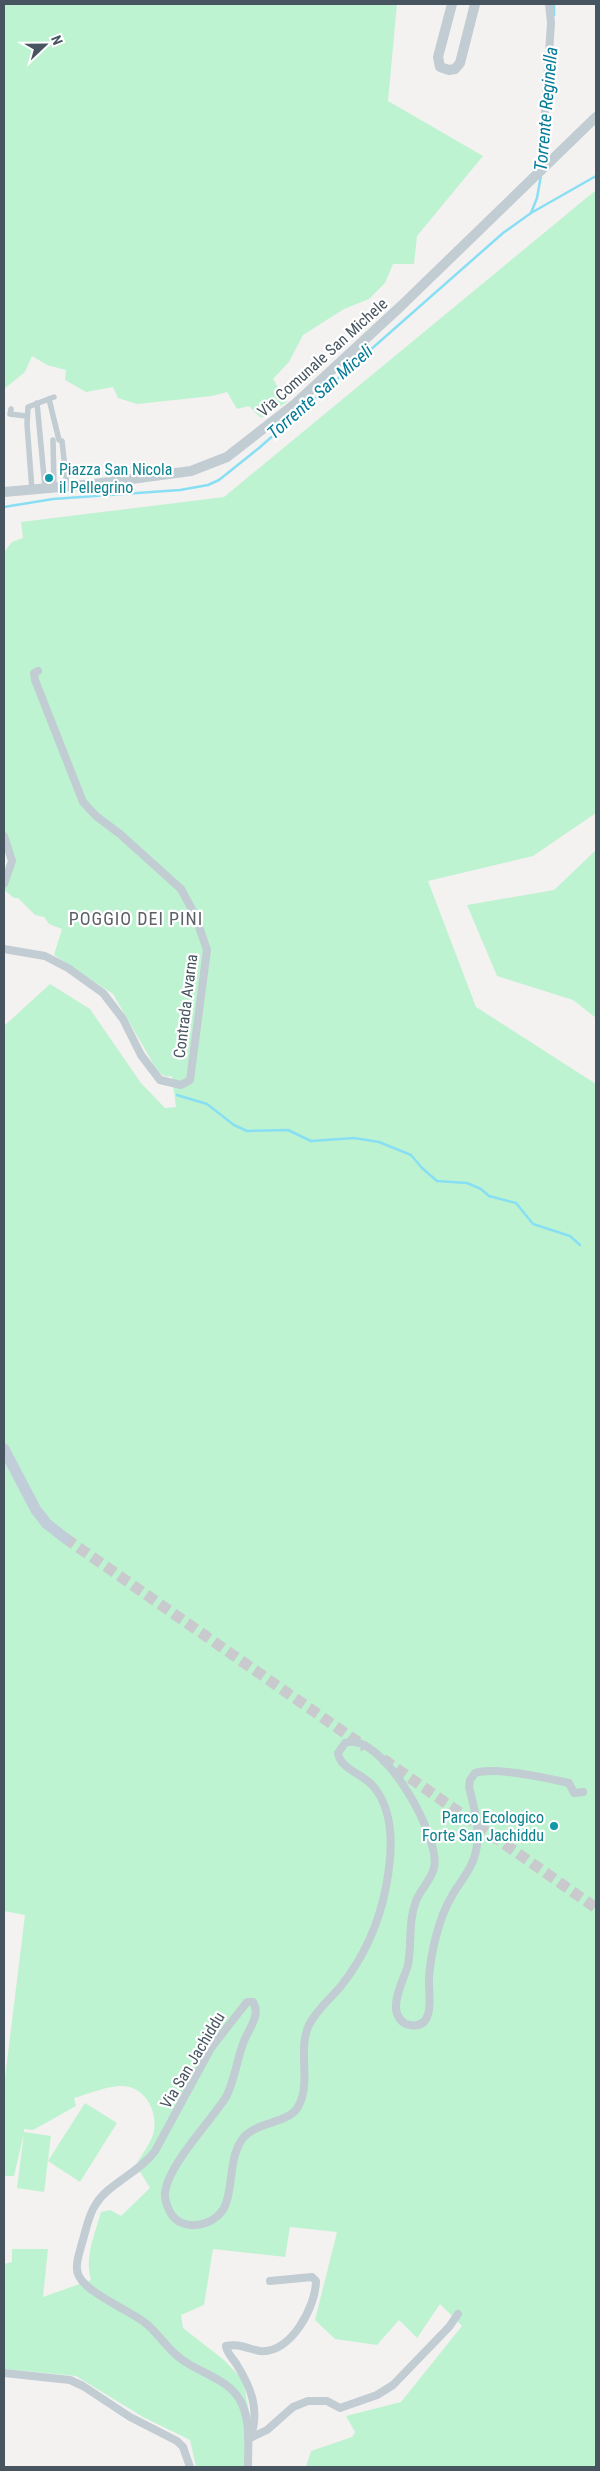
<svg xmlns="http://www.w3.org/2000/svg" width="600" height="2471" font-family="'Roboto Condensed',sans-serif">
<rect width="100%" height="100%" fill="#f4f1f1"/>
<!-- green -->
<g fill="#bef3d1">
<path d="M4,4H397L388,101L483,156L417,236L414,264H393L385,283L369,299L344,309L303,335L289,362L273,379L287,402L261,418L249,406L237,409L227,392L212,396L137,404L118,398L113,387L86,392L65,380L66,370L47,365L32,356L25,372L4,389Z"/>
<path d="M596,190V813L533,856L428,881L476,1007L596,1084V2467H306L311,2451L352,2437L355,2432L346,2416L401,2402L462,2326L440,2304L417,2338L399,2320L377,2345L335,2339L315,2320L337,2232L290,2227L285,2257L213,2249L204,2305L181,2315L183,2328L224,2360L243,2380L252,2427L248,2467H196L190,2440L143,2417L76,2376L4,2369V2264L12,2262V2249H48L43,2297L91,2280C84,2257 95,2234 101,2212L110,2210L121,2216L150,2188L136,2165C141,2155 152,2142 154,2131C158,2109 143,2084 119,2086C104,2087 88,2094 74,2098L76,2106L33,2130L24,2129V2132L51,2136L44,2192L17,2188L24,2133L14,2176H4V2086L25,1915L4,1911V1026L50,984L90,1009L141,1083L165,1108L176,1107L172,1076C162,1078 159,1072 154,1065L113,994L54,955L62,929L49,924L44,917L35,915L18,898H14L4,890C16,861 14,859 4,829V552L12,542L23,538L21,522L224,497Z"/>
<path d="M596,850V1018L573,1000L497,976L467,905L554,890Z"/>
<path d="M85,2103L117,2123L80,2182L48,2161Z"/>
</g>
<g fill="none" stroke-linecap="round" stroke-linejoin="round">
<!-- stream -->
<g stroke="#88dff3" stroke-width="2.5">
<path d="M554,15V4"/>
<path d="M531,213L537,198L541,175"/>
<path d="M4,507L53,499L180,490L208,485L219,480L259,448L503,233L531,213L596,176"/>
<path d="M177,1095L207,1104L234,1125L247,1131L288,1130L311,1141L354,1138L379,1142L411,1155L422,1168L437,1181L467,1183L481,1189L489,1196L516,1203L533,1224L570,1236L580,1245"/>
</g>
<!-- secondary-tunnel -->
<g stroke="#c9cacd" stroke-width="11" stroke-dasharray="11 5.5" stroke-linecap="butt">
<path d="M65,1538L365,1747"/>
<path d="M383,1759L596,1908"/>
</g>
<!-- pedestrian -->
<g stroke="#c1ccd3" stroke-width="5.5">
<path d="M49,399L59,440L62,441L67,487"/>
<path d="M37,403L45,488"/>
<path d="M11,409L10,414L26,416"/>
<path d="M53,440L54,488"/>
<path d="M32,490L27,424L28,407L54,397"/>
</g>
<!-- minor -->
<g stroke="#c1ccd3" stroke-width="8">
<path d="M541,171L551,23L549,4"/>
<path d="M4,836L12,861L4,884"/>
<path d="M4,949L45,956L68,968L103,993L123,1019L141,1055L160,1080L181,1085L190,1080L207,950L195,915L181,889L120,834L96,816L83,802L35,680L34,673L38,671"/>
<path d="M4,2373L70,2380L83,2386L130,2417L177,2441L183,2447L190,2467"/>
<path d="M250,2438C260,2412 252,2389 237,2365C233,2358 227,2354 226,2346C239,2343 248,2349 260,2351C291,2354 316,2306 316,2281L312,2277L270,2281"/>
<path d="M248,2439L267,2430L293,2407L308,2401H327L340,2408L377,2395L393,2385L449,2327L458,2314"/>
<path d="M248,2467C248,2445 251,2420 240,2400C227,2379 203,2374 184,2361C168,2351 159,2333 144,2322C128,2309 77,2290 77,2269C76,2261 80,2251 82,2243C86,2231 88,2215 96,2204C108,2184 140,2172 155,2151L211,2048L247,2002H253C261,2014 249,2029 244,2041C237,2058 235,2080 226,2097C210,2122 169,2164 165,2192C164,2199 167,2206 170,2212C182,2234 216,2226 225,2206C234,2185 228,2156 244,2137C257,2122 289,2123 298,2107C312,2083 297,2050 309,2025C316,2010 331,1998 341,1986C364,1957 379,1923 386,1887C392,1855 396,1813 373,1786C363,1774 340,1769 338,1753L345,1743C381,1729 442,1839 434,1868C431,1880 420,1890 416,1901C408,1921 412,1944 408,1965C404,1979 395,1994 396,2009C397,2017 402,2024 410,2025C437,2030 428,1991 429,1977C430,1965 432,1952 435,1940C439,1924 444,1908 453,1894C460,1882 470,1871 474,1858C482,1835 475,1810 469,1787L470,1780L475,1773C494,1766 547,1778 569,1783L574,1793L583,1792"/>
</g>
<!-- tertiary -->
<g stroke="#c1ccd3" stroke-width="10">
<path d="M452,4L438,57L440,67L449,70L455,69L460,63L475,4"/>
<path d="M4,492L94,484L191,471L227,457L295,404L401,306L596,117"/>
</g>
<!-- secondary -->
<path stroke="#c1cdd9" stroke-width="11" d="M4,1449L36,1510L47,1524L65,1538"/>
</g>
<!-- markers -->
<g fill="#0f9aa8" stroke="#fff" stroke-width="2">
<circle cx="49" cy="478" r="5"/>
<circle cx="554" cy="1826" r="5"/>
</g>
<g text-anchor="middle" stroke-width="4.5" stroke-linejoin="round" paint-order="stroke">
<!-- street labels -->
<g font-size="16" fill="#475560" stroke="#fff">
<text transform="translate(322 357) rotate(-42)" y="6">Via Comunale San Michele</text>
<text transform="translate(185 1006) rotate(-83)" y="6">Contrada Avarna</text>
<text transform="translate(192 2060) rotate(-59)" y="6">Via San Jachiddu</text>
</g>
<!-- culture labels -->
<g font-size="16" fill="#0d838f" stroke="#fff" text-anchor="start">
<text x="59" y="475">Piazza San Nicola<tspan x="59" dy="18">il Pellegrino</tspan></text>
<text x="544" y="1823" text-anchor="end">Parco Ecologico<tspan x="544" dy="18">Forte San Jachiddu</tspan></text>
</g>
<!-- water labels -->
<g font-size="18" font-style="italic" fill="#057c97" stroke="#fff">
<text transform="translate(546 109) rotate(-85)" y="6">Torrente Reginella</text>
<text transform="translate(320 392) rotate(-41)" y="6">Torrente San Miceli</text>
</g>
<!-- neighbourhood labels -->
<g font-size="18" letter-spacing="1" fill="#5d6167" stroke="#fff">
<text x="136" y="925">POGGIO DEI PINI</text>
</g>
</g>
<!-- border -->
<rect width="600" height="2471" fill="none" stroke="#475560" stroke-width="10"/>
<!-- north arrow -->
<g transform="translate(45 45) rotate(68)" stroke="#ffffff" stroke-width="4" paint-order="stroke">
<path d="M0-4L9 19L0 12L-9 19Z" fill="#475560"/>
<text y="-8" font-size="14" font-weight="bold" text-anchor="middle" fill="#475560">N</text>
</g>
</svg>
